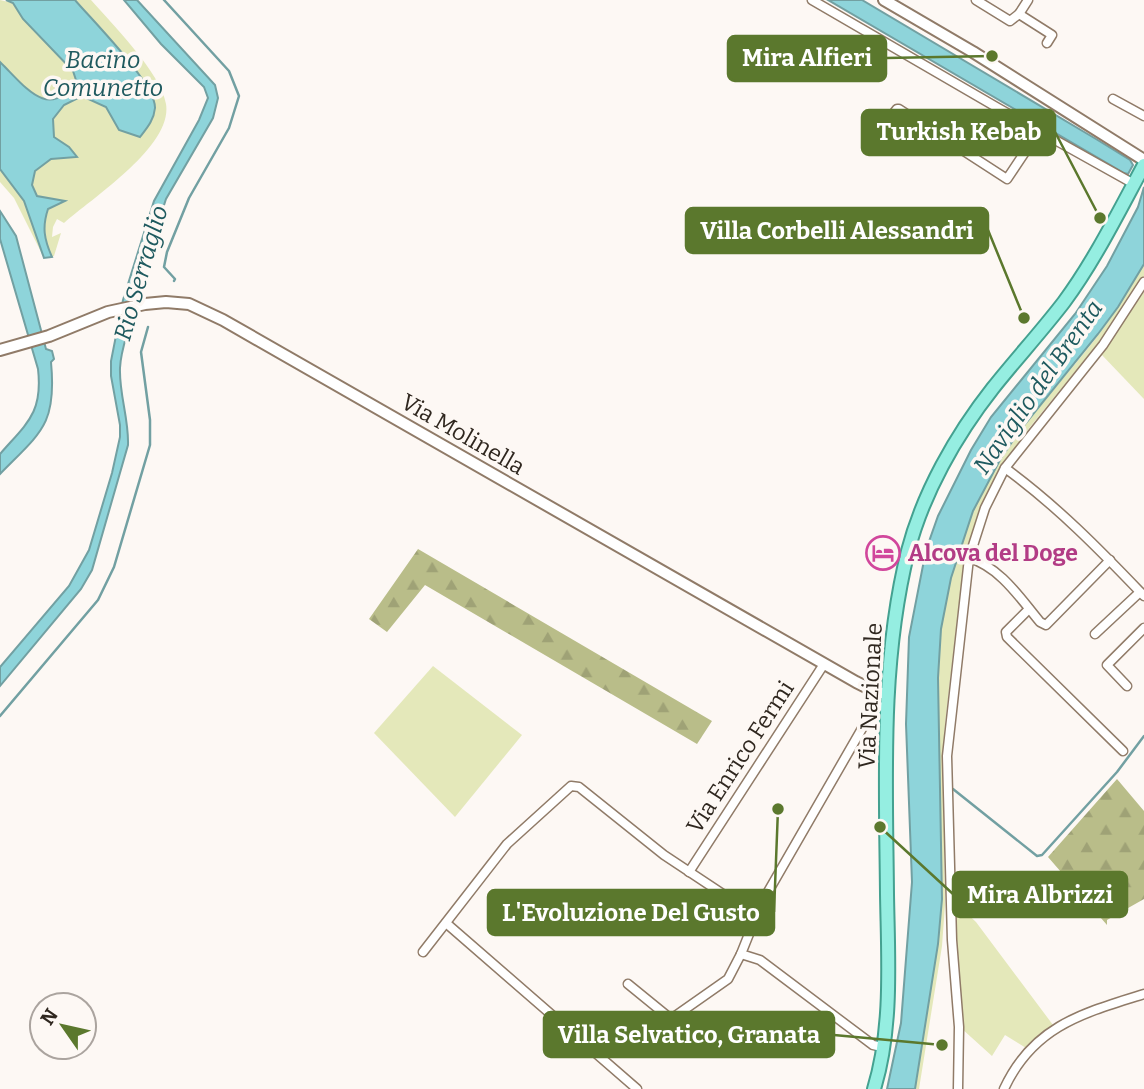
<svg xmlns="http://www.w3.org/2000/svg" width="1144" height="1089" font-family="Bitter,serif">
<defs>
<pattern id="forest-firs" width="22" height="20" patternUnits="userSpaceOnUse" patternTransform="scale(1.75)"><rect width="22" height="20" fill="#b9bd89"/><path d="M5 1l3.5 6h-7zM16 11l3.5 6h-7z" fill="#9fa276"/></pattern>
</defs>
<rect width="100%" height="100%" fill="#fdf8f4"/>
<!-- grass -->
<g fill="#e4e8ba">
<path d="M0,0L13,3L24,19L73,71L76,80C48,123 24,86 0,62Z"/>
<path d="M75,0H91C112,24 161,73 166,104C173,146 92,198 64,223L57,219L53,227L52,237L61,233L54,256L52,257C44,239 43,227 48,209L63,201L37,196L32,185L35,170L51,159L66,156L69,147L54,137L53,119L64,105L82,96L106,107L119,130L135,135Z"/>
<path d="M0,169L24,201L44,258L14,198L0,182Z"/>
<path d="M1144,264V276L1117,320L1030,427L999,472L988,491L969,541L963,568L945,724L943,756L945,905L942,946L919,1089H915L918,1075L941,629C951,569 967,510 1001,458C1025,421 1056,388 1084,353C1107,325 1127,295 1144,264Z"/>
<path d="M1144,292V399L1101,354Z"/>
<path d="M433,666L522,735L455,817L374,733Z"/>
<path d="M955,902L976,922L1053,1025L1026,1048L1005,1035L992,1056L961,1028Z"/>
</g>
<!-- forest -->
<g fill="url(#forest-firs)">
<path d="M418,549L712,721L697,744L425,585L387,632L369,619Z"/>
<path d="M1117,779L1144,811V899L1107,920V925L1048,857Z"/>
</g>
<!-- water -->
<g fill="#8ed4da" stroke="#72a0a2" stroke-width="2">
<path d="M6,0H75C92,20 156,84 155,108C154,120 147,128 140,137L119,130L106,107L82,96L64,105L53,119L54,137L69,147L77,157L51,159L35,171L32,185L37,196L65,201L48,209C42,227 44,239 52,257L44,258L24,201L0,169V62C24,85 49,123 76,80L73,71L23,19L13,3Z"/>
<path d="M124,0H137L215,85L218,98L213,118L166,199L134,297C134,322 121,343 120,368C119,394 129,419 128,445L92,570L81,589L0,686V667L69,586L89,550L112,473L120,437V425L111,376V361L123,300L154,201L199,120L208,98L204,87L161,44Z"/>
<path d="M828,0H862L1096,139L1130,160L1133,165L1128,174L1124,173Z"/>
<path d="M1144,187V264L1118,307L1098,334L1021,429L1001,458L973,511L951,578L941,629L938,678L942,899L938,944L915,1089H887L901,1023L912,882L906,724L909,637L926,550L938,516L971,450L991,417L1075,314L1107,266L1138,207Z"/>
<path d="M0,211L16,236L46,349L52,351L54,359L51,362C57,425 41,432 0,474V454C27,423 43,413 38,369L0,239Z"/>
</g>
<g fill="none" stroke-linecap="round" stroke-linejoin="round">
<!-- stream -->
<g stroke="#72a0a2" stroke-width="2.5">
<path d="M164,0L229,71L239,96L229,128L189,198L167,252L164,267L175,279L174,281"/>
<path d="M0,716L98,600L114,567L150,445V420L141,352L148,327"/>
<path d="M953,789L1037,856L1042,855L1117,772L1144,736"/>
</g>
<!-- street casing -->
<g stroke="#907b68" stroke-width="11">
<g id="street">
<path d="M812,0L998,108L1134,184"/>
<path d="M976,0L1010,21L1019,14L1028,0"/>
<path d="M1019,14L1052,35L1047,43"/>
<path d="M1113,99L1144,116"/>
<path d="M876,136L897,109H899L1007,179L1039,131"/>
<path d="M1005,468C1056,505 1101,551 1144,596"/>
<path d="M969,558C1000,567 1020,598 1040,622L1046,625L1110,560"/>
<path d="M1029,609L1006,632L1007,637L1123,751"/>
<path d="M1095,634L1140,592"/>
<path d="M1127,686L1107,665L1144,628"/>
<path d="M689,872L824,664"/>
<path d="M446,923L637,1089"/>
<path d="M423,952L507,844L571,786L579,787L664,855L756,916"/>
<path d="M628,984L671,1019L728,979L741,954"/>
<path d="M882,1047L873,1045L760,960L741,954L761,904L875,706L888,707"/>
<path d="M958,1089L959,1027L952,940L947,756L969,558L985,508L1005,468L1103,345L1144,282"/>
<path d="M1004,1089C1033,1026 1083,1013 1144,994"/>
</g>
</g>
<!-- secondary casing -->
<g stroke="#907b68" stroke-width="14">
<g id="secondary">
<path d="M884,0L973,52L1144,160"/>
<path d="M0,350L49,336L108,312L145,304L166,302L189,304L223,320L856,682L876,692L888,694"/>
</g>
</g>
<!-- primary casing -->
<g stroke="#44a190" stroke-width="16">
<path id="primary" d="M874,1089C893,1027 888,958 887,894C886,780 880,663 908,551C923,493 956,435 993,388C1016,359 1041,332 1064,302C1095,260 1119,211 1144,165"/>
</g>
<!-- street -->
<use href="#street" stroke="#fff" stroke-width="8"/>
<!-- secondary -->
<use href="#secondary" stroke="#fff" stroke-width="10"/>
<!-- primary -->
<use href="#primary" stroke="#95eee1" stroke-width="12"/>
</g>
<!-- icons -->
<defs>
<g id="hotel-ring" transform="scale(1.75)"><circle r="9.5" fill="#fdf8f4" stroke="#d1479c" stroke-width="1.5"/><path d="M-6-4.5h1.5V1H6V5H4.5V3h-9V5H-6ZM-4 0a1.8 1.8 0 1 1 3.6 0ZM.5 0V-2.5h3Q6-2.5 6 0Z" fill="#d1479c"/></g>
</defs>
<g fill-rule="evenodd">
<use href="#hotel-ring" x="883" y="553"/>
</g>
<g text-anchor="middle" stroke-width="7" stroke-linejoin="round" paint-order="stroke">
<!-- street labels -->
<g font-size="23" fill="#2f271f" stroke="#fdf8f4">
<text transform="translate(463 434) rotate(30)" y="8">Via Molinella</text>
<text transform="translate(870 696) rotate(-87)" y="8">Via Nazionale</text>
<text transform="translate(740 757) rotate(-57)" y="8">Via Enrico Fermi</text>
</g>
<!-- hotel labels -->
<g font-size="23" font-weight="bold" fill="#b23c85" stroke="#fdf8f4" text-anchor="start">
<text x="908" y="561">Alcova del Doge</text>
</g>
<!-- water labels -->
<g font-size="24" font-style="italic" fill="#1f5a5f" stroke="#fdf8f4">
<text x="103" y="68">Bacino<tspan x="103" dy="28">Comunetto</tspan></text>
<text transform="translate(141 273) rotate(-74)" y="8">Rio Serraglio</text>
<text transform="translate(1038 387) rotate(-55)" y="8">Naviglio del Brenta</text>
</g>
</g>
<!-- callouts -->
<path fill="none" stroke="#5b782d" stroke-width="2.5" d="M992 56L886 58M1100 218L1055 132M1024 318L988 230M880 827L953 894M778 809L774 912M942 1045L834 1035"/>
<g fill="#5b782d" stroke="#fdf8f4" stroke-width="2.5">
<circle cx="992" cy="56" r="7"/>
<circle cx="1100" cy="218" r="7"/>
<circle cx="1024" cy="318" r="7"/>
<circle cx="880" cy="827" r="7"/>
<circle cx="778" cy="809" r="7"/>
<circle cx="942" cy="1045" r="7"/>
</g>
<g fill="#5b782d" stroke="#5b782d" stroke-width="2.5">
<rect x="728" y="36" width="158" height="45" rx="7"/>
<rect x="862" y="110" width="193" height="45" rx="7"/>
<rect x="686" y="208" width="302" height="45" rx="7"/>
<rect x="953" y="872" width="174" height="45" rx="7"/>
<rect x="488" y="890" width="286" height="45" rx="7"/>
<rect x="544" y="1012" width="290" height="45" rx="7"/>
</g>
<g font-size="24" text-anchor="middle" font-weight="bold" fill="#fff">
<text x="807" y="66">Mira Alfieri</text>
<text x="959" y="140">Turkish Kebab</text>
<text x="837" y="239">Villa Corbelli Alessandri</text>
<text x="1040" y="903">Mira Albrizzi</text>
<text x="631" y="921">L'Evoluzione Del Gusto</text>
<text x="689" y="1043">Villa Selvatico, Granata</text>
</g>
<!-- north arrow -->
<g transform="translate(63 1026) rotate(304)"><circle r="33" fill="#fdf8f4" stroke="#aba49f" stroke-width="2"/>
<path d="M0-5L12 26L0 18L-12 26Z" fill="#5b782d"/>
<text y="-10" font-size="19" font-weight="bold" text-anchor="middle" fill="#2f271f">N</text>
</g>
</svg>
